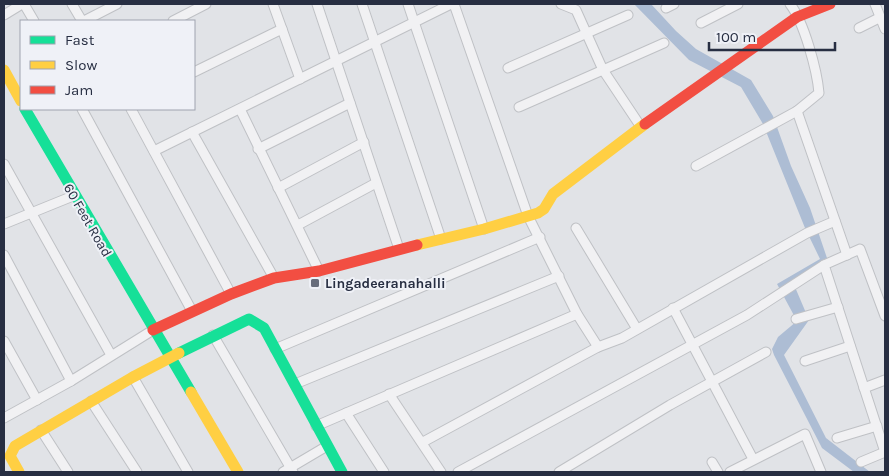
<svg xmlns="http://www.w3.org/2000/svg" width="889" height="476" font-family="Karla,sans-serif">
<rect width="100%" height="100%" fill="#e1e3e7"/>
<!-- water -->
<path fill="#adbdd4" d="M634,4H651L676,31L696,49L751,80L773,116L791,166L810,208L827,258L792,280L809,320L784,355L826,438L870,472H854L822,448L774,355L772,349L778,337L797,321L777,284L820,259L805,228L763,124L741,87L689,60Z"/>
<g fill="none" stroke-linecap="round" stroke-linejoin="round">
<!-- street casing -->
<g stroke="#bfc1c5" stroke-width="11">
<g id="street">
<path d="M24,4L34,21"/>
<path d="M72,4L82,21"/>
<path d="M273,4L300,79"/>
<path d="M317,4L399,249"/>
<path d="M362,4L441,239"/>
<path d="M408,4L484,229"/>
<path d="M454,4L528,216L577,314L598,347"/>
<path d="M561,4L576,10L603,70L664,43"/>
<path d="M875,4L885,29"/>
<path d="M666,8L674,4"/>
<path d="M4,15L22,4"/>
<path d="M84,21L117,4"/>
<path d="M173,21L206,4"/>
<path d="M701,23L738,4"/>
<path d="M859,28L879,18"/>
<path d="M508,68L628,15"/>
<path d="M194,72L282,29"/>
<path d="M519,107L603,70L641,127"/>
<path d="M82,109L192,311"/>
<path d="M131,109L231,294"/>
<path d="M240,109L319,271"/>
<path d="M797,111L847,255"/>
<path d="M192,132L274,278"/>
<path d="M258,149L350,103"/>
<path d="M154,151L451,4"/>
<path d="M4,164L111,355"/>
<path d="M696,166L797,111L819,93C817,70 804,22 790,4"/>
<path d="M278,188L364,142"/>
<path d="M4,224L73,196"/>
<path d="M298,225L376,183"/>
<path d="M576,228L637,329"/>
<path d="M4,255L71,381"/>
<path d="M673,308L753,459"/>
<path d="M885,316L860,249L824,265L885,452"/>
<path d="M796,319L838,307"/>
<path d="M213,335L293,472"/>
<path d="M4,341L37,400"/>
<path d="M275,349L540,237"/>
<path d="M805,361L850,346"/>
<path d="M133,377L188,472"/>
<path d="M295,384L559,276"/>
<path d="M864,388L885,380"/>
<path d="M389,394L441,472"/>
<path d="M91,401L137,472"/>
<path d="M346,413L384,472"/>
<path d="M4,418L71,381L153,330"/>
<path d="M316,426L577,314"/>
<path d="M41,430L68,472"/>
<path d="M837,438L877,426"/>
<path d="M423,442L598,347L622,338L807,233L835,221"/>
<path d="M712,462L718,472"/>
<path d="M861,462L885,452"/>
<path d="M283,472L327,446"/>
<path d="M458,472L747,315L824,265"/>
<path d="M559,472L670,405L766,352"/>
<path d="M730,472L805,434L821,472"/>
</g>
</g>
<!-- street -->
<use href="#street" stroke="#f1f1f3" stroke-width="9"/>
<!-- fast -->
<g stroke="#16e098" stroke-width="11">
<path d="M25,109L191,392"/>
<path d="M179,353L249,319L264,328L342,472"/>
</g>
<!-- slow -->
<g stroke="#ffcf43" stroke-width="11">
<path d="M4,70L21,101"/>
<path d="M417,245L484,229L538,213L544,209L553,194L645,124"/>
<path d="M191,392L238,472"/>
<path d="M19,472L10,456L15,446L133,377L179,353"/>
</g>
<!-- jam -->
<g stroke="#f24e42" stroke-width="11">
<path d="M645,124L797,17L830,4"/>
<path d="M153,330L231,294L274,278L319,271L417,245"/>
</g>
</g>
<!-- markers -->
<rect fill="#686d7c" stroke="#eff1f7" stroke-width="2" x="310" y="278" width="10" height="10" rx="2.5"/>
<g text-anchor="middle" stroke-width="4" stroke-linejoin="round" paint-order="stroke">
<!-- street labels -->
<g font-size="14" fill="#272e42" stroke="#eff1f7">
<text transform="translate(88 220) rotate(60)" y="5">60 Feet Road</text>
</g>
<!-- poi labels -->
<g font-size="14" font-weight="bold" fill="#272e42" stroke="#eff1f7" text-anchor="start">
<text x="325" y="288">Lingadeeranahalli</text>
</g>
</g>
<!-- border -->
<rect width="889" height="476" fill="none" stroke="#272e42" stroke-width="10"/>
<!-- legend -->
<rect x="20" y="20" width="175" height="90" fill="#eff1f7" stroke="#9fa3af"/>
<rect x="30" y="36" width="25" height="8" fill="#16e098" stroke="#9fa3af"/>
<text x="65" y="45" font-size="15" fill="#272e42">Fast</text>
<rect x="30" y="61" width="25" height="8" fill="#ffcf43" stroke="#9fa3af"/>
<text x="65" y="70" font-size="15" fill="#272e42">Slow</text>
<rect x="30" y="86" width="25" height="8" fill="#f24e42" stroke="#9fa3af"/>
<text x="65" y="95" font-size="15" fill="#272e42">Jam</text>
<!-- scale -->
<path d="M709 42v8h126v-8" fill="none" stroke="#272e42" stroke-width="2.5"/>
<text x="716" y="42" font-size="15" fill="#272e42" stroke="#eff1f7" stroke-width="4" paint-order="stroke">100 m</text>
</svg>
